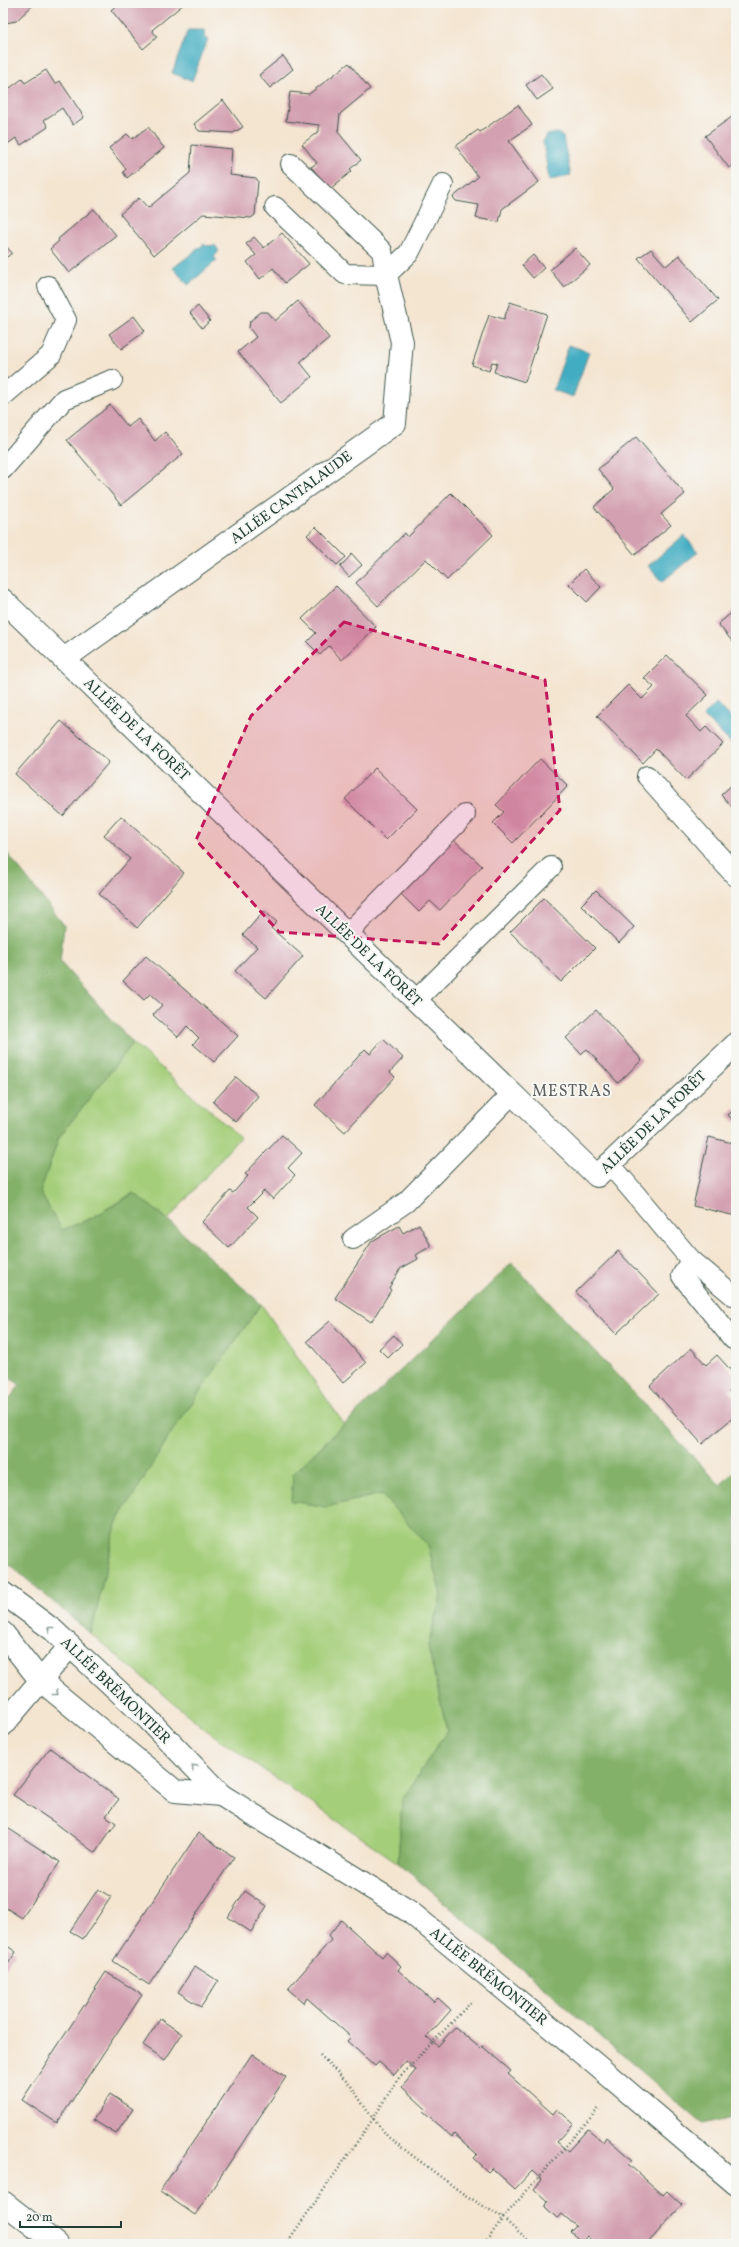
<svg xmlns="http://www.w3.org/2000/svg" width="739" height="2247" font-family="Vollkorn,serif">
<rect width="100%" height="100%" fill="#f6f6f2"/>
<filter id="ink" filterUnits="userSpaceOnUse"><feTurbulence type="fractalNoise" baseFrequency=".025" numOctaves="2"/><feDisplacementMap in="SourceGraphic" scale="8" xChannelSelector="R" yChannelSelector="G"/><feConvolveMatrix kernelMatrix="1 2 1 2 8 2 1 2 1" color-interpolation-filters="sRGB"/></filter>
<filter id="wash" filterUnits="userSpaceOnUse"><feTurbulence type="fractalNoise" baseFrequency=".012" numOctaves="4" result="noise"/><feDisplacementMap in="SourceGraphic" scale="16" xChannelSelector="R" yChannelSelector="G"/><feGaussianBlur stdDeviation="0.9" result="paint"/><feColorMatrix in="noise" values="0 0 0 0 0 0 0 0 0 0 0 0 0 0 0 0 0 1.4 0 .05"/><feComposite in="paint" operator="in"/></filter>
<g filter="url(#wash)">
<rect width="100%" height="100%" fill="#f4e5d1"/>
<!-- green -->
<g fill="#a4ce79" stroke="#628656">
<path d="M133,1043L240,1137L168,1220L133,1193L92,1218L62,1230L40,1192L59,1137Z"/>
<path d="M261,1304L344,1424L293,1474L326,1507L381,1494L428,1545L441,1596L428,1646L447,1731L402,1800L398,1863L206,1730L91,1634L116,1524L173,1430Z"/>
</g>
<!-- forest -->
<g fill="#83b169" stroke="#51774e">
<path d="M3,848L64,925L60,962L133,1043L59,1137L40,1192L62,1230L92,1218L134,1193L168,1220L261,1304L173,1430L116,1524L91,1634L3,1559V1407L20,1385L3,1372Z"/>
<path d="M512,1263L720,1485L736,1470V1908L734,1910L736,1912V2116L703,2124L398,1863L402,1800L447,1731L428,1646L441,1595L428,1545L381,1494L326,1507L291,1501L293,1474Z"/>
</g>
<!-- water -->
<g fill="#43adc2" stroke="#31757b">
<path d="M188,30H204L205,38L208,39L192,81L172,73Z"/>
<path d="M558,133L563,137L571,176L549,180L543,142L547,135Z"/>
<path d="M204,244L206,246L215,245L219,251L214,257L217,260L188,285L173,268Z"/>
<path d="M569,345L589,352L573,397L553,390Z"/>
<path d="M684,535L698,552L662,582L648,566Z"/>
<path d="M716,703L736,722V748L703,716Z"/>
</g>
<g id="blocks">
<!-- building -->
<g fill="#d3a0b1">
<path d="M3,3H35L16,21L6,23L3,19Z"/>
<path d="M119,3H185L152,30L157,37L143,49L111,10Z"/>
<path d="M283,56L293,69L270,88L259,75Z"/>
<path d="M349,63L370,89L340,114L338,132L361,160L350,169L352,171L330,189L311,167L317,163L302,144L319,131V125L286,121L290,92L309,94Z"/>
<path d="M46,70L55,84L60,81L84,117L73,125L62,108L44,120L48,127L21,145L16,138L3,147V93L22,79L25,83Z"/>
<path d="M541,74L553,89L537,100L526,85Z"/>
<path d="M223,100L243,127L233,133L199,131L194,124Z"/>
<path d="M518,105L532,125L509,141L539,182L502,209L499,222L476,218L479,205L456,201L453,197L478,177L456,146L478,130L480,132Z"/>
<path d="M736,114V163L729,168L705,136Z"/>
<path d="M148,127L164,148L127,178L123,172L126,169L109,148L127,134L132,139Z"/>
<path d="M192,145L232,149L230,175L256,178L258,181L255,215L251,218L203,214L154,255L120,214L139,198L148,208L190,173Z"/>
<path d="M94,209L116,235L69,273L50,249L59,241L58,239Z"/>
<path d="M282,233L309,264L285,283L273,268L260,279L247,262L256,255L246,244L254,237L264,248Z"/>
<path d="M3,243L12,253L3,260Z"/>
<path d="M575,248L590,265L564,287L550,270Z"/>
<path d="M651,249L666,266L679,255L718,300L692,322L638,258Z"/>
<path d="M533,255L544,268L533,278L522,265Z"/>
<path d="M298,301L329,338L300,362L312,377L281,403L238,352L256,337L249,328L250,321L261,312H268L275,321Z"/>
<path d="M510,302L547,314L525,382L494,372L497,363L492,362L489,371L472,365L489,315L504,319Z"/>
<path d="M198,306L210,321L202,328L190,313Z"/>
<path d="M134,316L145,331L121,349L109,334Z"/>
<path d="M110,405L128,427L138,419L155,441L165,432L183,454L121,505L67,440Z"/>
<path d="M636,437L685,494L661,514L671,525L635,555L594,507L614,489L598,469Z"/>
<path d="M451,493L493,535L447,580L426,559L378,606L356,583L405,533L408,537Z"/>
<path d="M316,527L346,557L337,565L307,535Z"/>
<path d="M352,554L362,565L349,577L340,567Z"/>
<path d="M584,569L601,587L587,602L569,584Z"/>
<path d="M336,586L376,627L342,660L329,646L320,655L307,642L316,633L302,619Z"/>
<path d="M736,609V646L718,624Z"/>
<path d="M667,655L708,695L686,716L701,732L706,727L723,744L686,780L656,749L643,763L597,716L628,685L642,699L654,687L644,678Z"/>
<path d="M61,721L109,762L63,816L15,774Z"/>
<path d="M540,759L568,786L513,843L493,823L504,812L496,805Z"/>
<path d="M375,768L417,809L386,840L345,799Z"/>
<path d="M736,781V811L721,795Z"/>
<path d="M121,816L184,873L137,928L99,894L130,859L104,835Z"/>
<path d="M453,839L482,866L440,910L430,901L419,912L401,894Z"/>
<path d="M596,890L634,927L619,943L581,905Z"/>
<path d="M544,898L595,948L561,982L510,932Z"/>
<path d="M264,911L277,922L271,928L303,956L266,998L235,971L257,947L243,935Z"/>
<path d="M146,956L238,1036L214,1062L193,1044L199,1038L187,1026L178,1037L153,1015L162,1005L150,994L144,1000L123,981Z"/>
<path d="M596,1010L642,1060L618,1083L587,1049L581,1054L566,1038Z"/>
<path d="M383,1039L403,1058L390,1072L395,1077L345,1132L315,1105L365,1049L370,1054Z"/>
<path d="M236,1077L258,1096L236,1122L213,1102Z"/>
<path d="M736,1108V1123L728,1115Z"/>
<path d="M282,1135L302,1153L288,1168L295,1175L273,1199L264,1191L248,1207L258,1217L229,1248L202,1222L230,1191L233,1193L248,1176L245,1174Z"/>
<path d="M709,1137L736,1144V1216L693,1206Z"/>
<path d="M419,1224L431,1246L416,1255L418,1259L400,1269L389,1288L391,1290L371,1322L335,1298L372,1241L399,1226L403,1233Z"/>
<path d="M618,1251L659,1294L616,1334L576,1292Z"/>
<path d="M330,1321L366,1363L343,1383L307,1341Z"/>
<path d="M394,1335L402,1344L388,1358L379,1349Z"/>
<path d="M691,1348L706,1365L717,1355L736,1376V1385L729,1391L736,1399V1415L702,1444L650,1386Z"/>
<path d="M50,1748L119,1799L106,1816L116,1823L95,1853L57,1824L13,1795Z"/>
<path d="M3,1825L60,1862L22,1918L3,1906Z"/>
<path d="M198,1833L234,1857L149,1985L113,1961Z"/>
<path d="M98,1889L111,1897L83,1939L70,1931Z"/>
<path d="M245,1891L267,1906L251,1932L228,1917Z"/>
<path d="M341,1920L382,1957L386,1952L401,1966L398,1970L434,2002L438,1998L451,2010L427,2037L438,2046L455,2027L480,2048L482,2046L511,2071L508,2074L553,2114L557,2109L574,2124L557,2142L568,2151L588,2129L603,2142L606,2137L632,2160L628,2164L663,2195L667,2191L682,2205L647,2244H595L587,2236L582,2242L570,2232L576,2226L562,2214L557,2218L545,2207L548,2202L534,2189L542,2180L532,2171L515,2189L492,2168L488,2172L473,2158L477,2154L454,2134L452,2137L423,2112L426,2109L402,2087L416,2070L406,2061L394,2075L379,2062L375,2066L347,2041L351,2037L307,1998L304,2003L288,1989L331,1940L328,1936Z"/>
<path d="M3,1943L16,1952L3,1971Z"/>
<path d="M195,1966L218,1981L201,2007L178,1992Z"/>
<path d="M106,1972L142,1995L57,2123L22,2100Z"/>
<path d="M160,2019L182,2034L165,2060L143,2045Z"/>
<path d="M252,2054L286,2077L195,2215L160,2191Z"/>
<path d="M110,2094L133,2109L116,2134L93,2120Z"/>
</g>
</g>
</g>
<g filter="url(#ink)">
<use href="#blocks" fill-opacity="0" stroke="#3f564c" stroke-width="1"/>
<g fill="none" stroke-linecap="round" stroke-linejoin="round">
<!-- service casing -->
<g stroke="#3f564c" stroke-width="22">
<g id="service">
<path d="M291,164L382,251L386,275"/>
<path d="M275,207L345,274L386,275L409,253L443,184"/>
<path d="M3,396L51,355L66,320L48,286"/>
<path d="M3,469L64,399L112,380"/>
<path d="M647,776L714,851"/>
<path d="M347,934L465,815"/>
<path d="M416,1000L551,867"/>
<path d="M609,1163L691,1260L733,1295"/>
<path d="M353,1239L406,1202L512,1094"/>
<path d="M691,1260L682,1276L733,1339"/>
</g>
</g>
<!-- minor casing -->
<g stroke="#3f564c" stroke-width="24">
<g id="minor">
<path d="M3,600L597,1176L736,1044"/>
<path d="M64,659L395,423L402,342L386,275"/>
<path d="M714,851L736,875"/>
<path d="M3,1593L53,1630L147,1718L221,1795L410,1912L594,2063L736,2184"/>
<path d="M3,1633L40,1680L175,1791L221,1795"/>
<path d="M3,1725L70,1646"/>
<path d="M3,2202L57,2244"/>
</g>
</g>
<!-- path -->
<g stroke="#3f564c" stroke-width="2.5" stroke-dasharray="1 3" stroke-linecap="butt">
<path d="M320,2055L351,2086L368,2112L388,2137L462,2193L503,2218L531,2244"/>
<path d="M286,2244L373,2119L397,2080L473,2000"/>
<path d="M484,2244L503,2218L600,2107"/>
</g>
<!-- service -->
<use href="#service" stroke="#fff" stroke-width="20"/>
<!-- minor -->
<use href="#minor" stroke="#fff" stroke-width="22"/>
</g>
<!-- one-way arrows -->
<defs><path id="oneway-chevron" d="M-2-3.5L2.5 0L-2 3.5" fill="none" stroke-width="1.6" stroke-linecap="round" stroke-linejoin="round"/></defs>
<g stroke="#8f9e9a">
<use href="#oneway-chevron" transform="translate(50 1629) rotate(-141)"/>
<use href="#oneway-chevron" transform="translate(56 1693) rotate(39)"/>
<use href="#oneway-chevron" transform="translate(194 1767) rotate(-134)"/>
</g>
</g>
<!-- marked area -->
<path fill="#c2185b" fill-opacity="0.2" stroke="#c2185b" stroke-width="3" stroke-dasharray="8 5" stroke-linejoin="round" d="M344,622L545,680L560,810L439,944L279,932L196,840L251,716Z"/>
<g text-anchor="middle" stroke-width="4" stroke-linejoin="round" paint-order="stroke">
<!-- street labels -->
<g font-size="15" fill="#1f3d34" stroke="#f6f6f2">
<text transform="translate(291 497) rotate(-36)" y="5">ALLÉE CANTALAUDE</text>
<text transform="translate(137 729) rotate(44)" y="5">ALLÉE DE LA FORÊT</text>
<text transform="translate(369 955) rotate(44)" y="5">ALLÉE DE LA FORÊT</text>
<text transform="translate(653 1122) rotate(-44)" y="5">ALLÉE DE LA FORÊT</text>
<text transform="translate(116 1690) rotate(44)" y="5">ALLÉE BRÉMONTIER</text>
<text transform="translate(489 1976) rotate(39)" y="5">ALLÉE BRÉMONTIER</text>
</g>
<!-- neighbourhood labels -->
<g font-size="16" letter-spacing="1" fill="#5e6060" stroke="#f6f6f2">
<text x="572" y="1096">MESTRAS</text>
</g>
</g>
<!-- margin -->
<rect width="739" height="2247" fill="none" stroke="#f6f6f2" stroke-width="16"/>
<!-- scale -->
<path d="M20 2221v6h101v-6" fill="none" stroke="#1f3d34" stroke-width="2"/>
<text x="26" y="2221" font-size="12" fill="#1f3d34" stroke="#f6f6f2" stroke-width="3" paint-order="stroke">20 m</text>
</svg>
